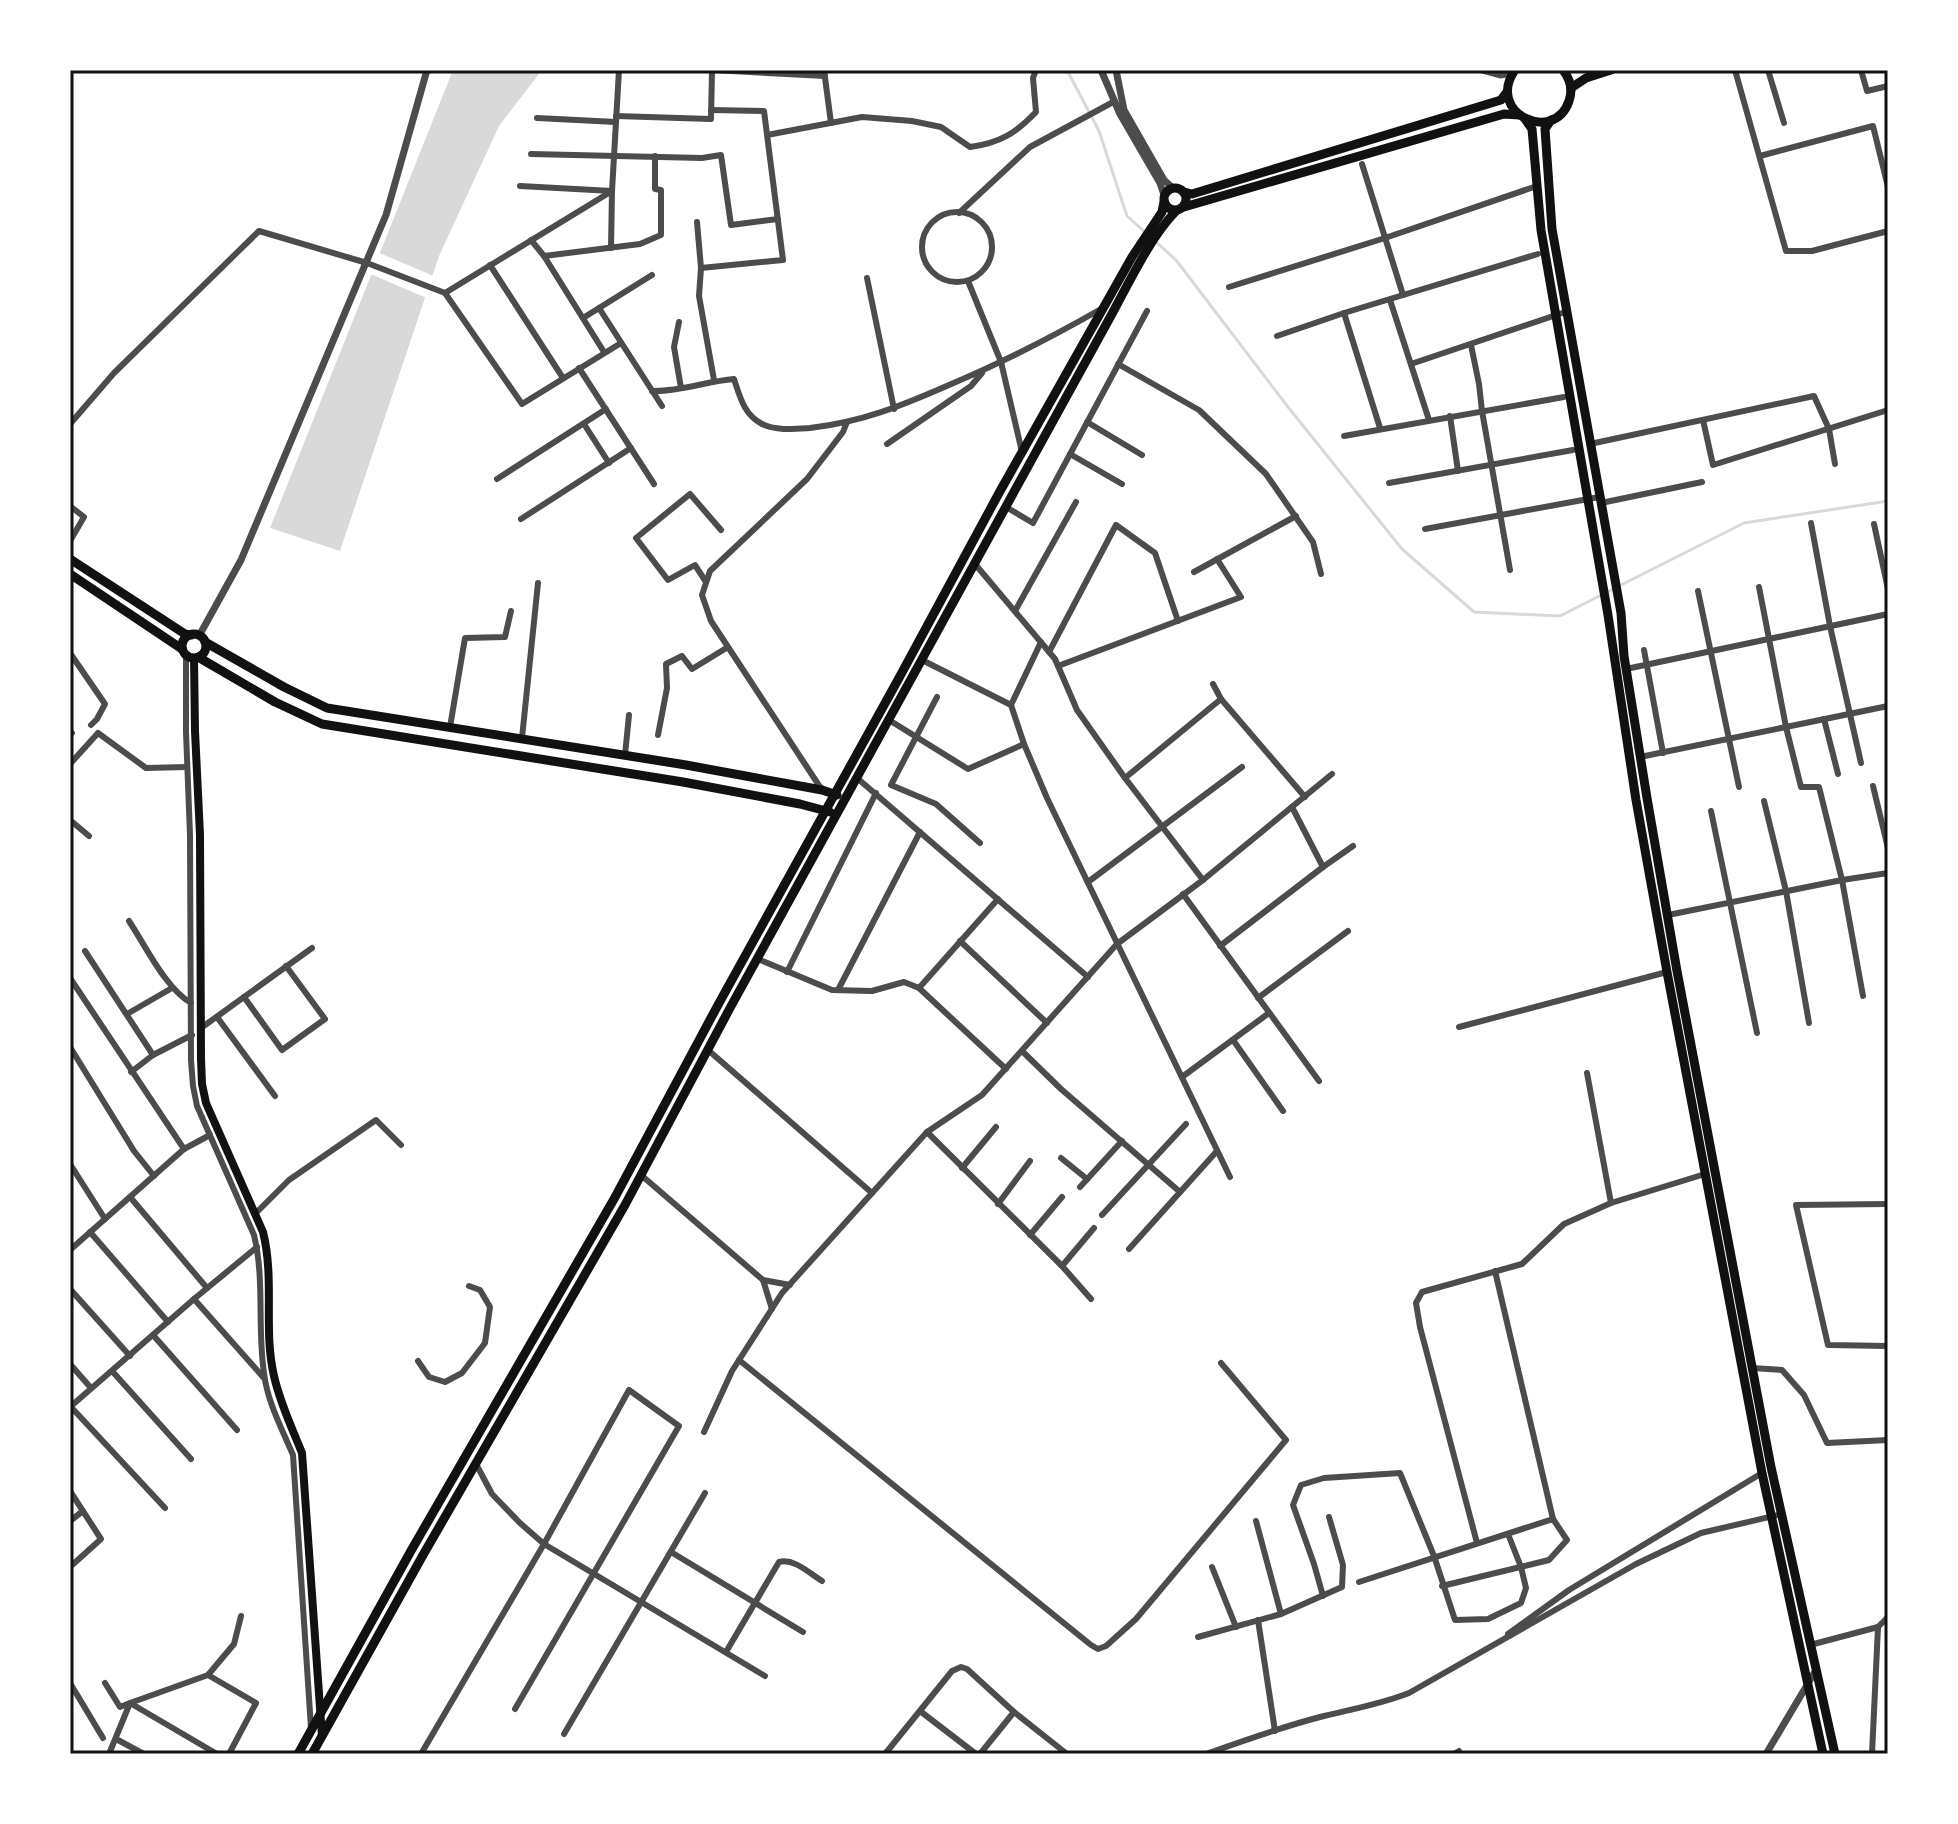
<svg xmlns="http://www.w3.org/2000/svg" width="1958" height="1824" font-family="'Work Sans',sans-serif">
<rect width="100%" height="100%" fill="#fff"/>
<!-- water -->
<path fill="#d9d9d9" d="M453,70H542L499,126L439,256L340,551L270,528Z"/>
<!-- pier -->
<path fill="#fff" d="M377,252L436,277L429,299L368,273Z"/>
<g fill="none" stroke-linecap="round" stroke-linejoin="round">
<!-- stream -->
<g stroke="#d9d9d9" stroke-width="3">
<path d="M1067,70L1099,131L1127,216L1146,233"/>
<path d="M1155,241L1176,260L1288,407L1402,549L1474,612L1560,616L1613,589"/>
<path d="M1619,586L1744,523L1888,501"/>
</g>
<!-- minor -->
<g stroke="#4c4c4c" stroke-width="6">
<path d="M712,70L825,76"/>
<path d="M824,70L831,123"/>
<path d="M1735,70L1786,251H1812L1888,231"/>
<path d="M1768,70L1784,123"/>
<path d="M1861,70L1867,91L1888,86"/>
<path d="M616,116L711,119L712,70"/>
<path d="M537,118L616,122"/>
<path d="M767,135L862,117L912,121L941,127L970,147C1000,143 1016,133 1036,112L1033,78L1036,70"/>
<path d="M531,154L702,158L721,155L731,225L778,219"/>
<path d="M1760,156L1873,126L1888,187"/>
<path d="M1362,164L1403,295"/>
<path d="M520,186L612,191"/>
<circle cx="957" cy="247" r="35"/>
<path d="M959,213L1030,147L1115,101"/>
<path d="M697,222L701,268L699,296L714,380"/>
<path d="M531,240L544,256L604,352"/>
<path d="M611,248L612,191L619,70"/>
<path d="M544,256L640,244L661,235V190L655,189V156"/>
<path d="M490,265L563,378"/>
<path d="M701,268L783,260L764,111L711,110"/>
<path d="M867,278L894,409"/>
<path d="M968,281L1001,362L1022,452"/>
<path d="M1229,287L1385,238L1537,186"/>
<path d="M445,293L612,191"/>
<path d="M1390,300L1429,420"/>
<path d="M599,308L662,406"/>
<path d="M1344,313L1380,428"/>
<path d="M583,318L652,275"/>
<path d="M679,322L674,347L681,388"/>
<path d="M1277,336L1344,313L1538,254"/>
<path d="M1471,345L1479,384L1482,411L1510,570"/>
<path d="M1118,364L1199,410L1266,474L1313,542L1321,574"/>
<path d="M1411,364L1565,312"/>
<path d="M579,368L654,484"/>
<path d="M652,391C680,392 707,381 734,379C740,397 744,415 762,424C775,431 795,429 810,428C862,422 901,406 949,385C1001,363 1052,337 1101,309"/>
<path d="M1450,416L1458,471"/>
<path d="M1703,420L1713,465L1888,410"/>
<path d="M1087,422L1142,455"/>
<path d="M70,424L114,373L259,231L367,263L445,293L522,404L621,343"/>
<path d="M584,424L609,463"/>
<path d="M1344,436L1564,397"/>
<path d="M887,444L971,386L982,373"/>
<path d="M1590,444L1814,396L1829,429L1835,464"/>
<path d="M1070,454L1122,484"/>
<path d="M497,479L606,409"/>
<path d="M1389,483L1573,450"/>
<path d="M1601,503L1702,482"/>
<path d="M70,506L84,517L70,541"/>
<path d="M1006,507L1033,523L1147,311"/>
<path d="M521,519L631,448"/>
<path d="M1811,523L1830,626L1861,763"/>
<path d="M1874,524L1888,589"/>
<path d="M1425,529L1599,497"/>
<path d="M975,564L1055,659L1077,710L1125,778L1203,880"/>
<path d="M1194,572L1296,516"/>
<path d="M706,582L695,565L668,580L636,538L690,494L721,530"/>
<path d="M1759,587L1786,727L1801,787H1819L1842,880L1863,996"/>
<path d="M1698,591L1739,787"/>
<path d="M1015,611L1076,502"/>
<path d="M1644,650L1663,753"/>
<path d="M1049,652L1116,525L1155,553L1178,621"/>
<path d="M70,653L105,704L97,719L91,725"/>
<path d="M186,655V732L190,835L191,1060L193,1086L197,1106L254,1235C265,1280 257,1327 264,1373C267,1401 282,1429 293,1455L311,1728"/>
<path d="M922,660L1011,705L1024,744L1047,798L1230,1177"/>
<path d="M1058,666L1241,597L1217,559"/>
<path d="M1626,669L1888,614"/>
<path d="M1213,684L1221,699L1305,797"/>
<path d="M937,697L891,785L936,804L980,843"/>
<path d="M1011,705L1041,642"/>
<path d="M1824,719L1838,774"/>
<path d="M889,720L968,769L1024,744"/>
<path d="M450,727L465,638L505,637L511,611"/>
<path d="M70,731L72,733"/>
<path d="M658,735L667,688L666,664L682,656L692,669L728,647"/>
<path d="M522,738L538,583"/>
<path d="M625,755L629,715"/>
<path d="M1640,757L1888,706"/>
<path d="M70,764L98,733L146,768L187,767"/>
<path d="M857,778L1088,977"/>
<path d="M1125,778L1221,699"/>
<path d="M1873,786L1888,848"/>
<path d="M822,790L711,621L702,595L710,571L807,479L843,432L847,422"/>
<path d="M1764,801L1786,891L1809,1023"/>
<path d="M1292,807L1323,867"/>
<path d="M1711,811L1757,1033"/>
<path d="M70,820L89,836"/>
<path d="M1088,882L1242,767"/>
<path d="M1183,894L1319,1081"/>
<path d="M1668,915L1842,880L1888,873"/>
<path d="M129,921C145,945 166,989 191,1003"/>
<path d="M960,941L1047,1023"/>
<path d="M1220,946L1323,867L1353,846"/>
<path d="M85,951L153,1055"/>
<path d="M758,959L832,990L872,991L904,982L919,988L1006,1069"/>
<path d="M787,972L876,793"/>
<path d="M70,978L184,1149"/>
<path d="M919,988L998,899"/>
<path d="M838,990L920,832"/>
<path d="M244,997L282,1050L325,1019L286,966"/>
<path d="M1258,998L1348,931"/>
<path d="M127,1014L172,988"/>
<path d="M217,1017L275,1096"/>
<path d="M1459,1027L1667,972"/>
<path d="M201,1028L312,948"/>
<path d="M1233,1040L1283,1111"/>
<path d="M70,1047L134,1151L154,1176"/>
<path d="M708,1050L872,1193"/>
<path d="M1022,1051L1061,1089L1180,1192"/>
<path d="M131,1072L153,1055L192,1035"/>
<path d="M1587,1073L1611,1203"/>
<path d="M1182,1077L1269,1013"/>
<path d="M927,1132L1062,1266L1091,1299"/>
<path d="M1061,1158L1087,1179"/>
<path d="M70,1164L105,1219"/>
<path d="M962,1168L996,1127"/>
<path d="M641,1175L763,1280L772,1309"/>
<path d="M1080,1187L1122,1141"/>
<path d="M130,1197L207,1288"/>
<path d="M998,1204L1030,1161"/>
<path d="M1888,1204L1796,1205L1828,1345L1888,1346"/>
<path d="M255,1214L289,1180L376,1120L401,1145"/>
<path d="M1102,1215L1186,1124"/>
<path d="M90,1232L168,1322"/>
<path d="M1030,1235L1062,1197"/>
<path d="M1129,1249L1217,1151"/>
<path d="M70,1250L184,1149L210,1135"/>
<path d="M1062,1266L1094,1228"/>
<path d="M1495,1271L1553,1519"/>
<path d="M763,1280L790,1285"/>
<path d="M70,1289L130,1356"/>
<path d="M194,1299L263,1377"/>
<path d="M153,1335L237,1430"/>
<path d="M739,1360L1091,1645L1098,1649L1106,1646L1136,1619L1286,1440L1221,1363"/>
<path d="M418,1361L429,1377L445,1382L462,1373L485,1343L490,1307L480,1290L469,1286"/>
<path d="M70,1364L91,1388"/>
<path d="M1752,1368L1782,1370L1804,1395L1827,1443L1888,1440"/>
<path d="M112,1371L191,1459"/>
<path d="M70,1407L194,1299L257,1247"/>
<path d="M71,1407L165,1508"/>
<path d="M704,1432L732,1371L782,1293L927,1132L982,1095L1117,944L1203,880L1332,774"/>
<path d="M476,1464L492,1494L520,1523L544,1544L765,1676"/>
<path d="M70,1491L101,1539L70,1567"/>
<path d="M70,1521L83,1511"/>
<path d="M1256,1521L1281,1614"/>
<path d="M1477,1543L1420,1327L1416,1303L1422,1292L1522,1264L1564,1224L1611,1203L1705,1174"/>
<path d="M671,1552L803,1632"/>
<path d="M1212,1567L1236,1627"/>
<path d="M1359,1582L1553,1519L1567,1540L1549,1560L1442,1586"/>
<path d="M1323,1596L1314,1564L1293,1505L1301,1485L1324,1478L1400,1473L1434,1556L1455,1620L1488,1619L1521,1603L1526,1588L1521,1567L1508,1534"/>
<path d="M1258,1620L1275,1731"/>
<path d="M1508,1634L1569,1590L1762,1473"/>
<path d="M1198,1637L1281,1614L1342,1587L1343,1565L1329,1517"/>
<path d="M1810,1645L1878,1627L1888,1617"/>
<path d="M726,1652L779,1562C794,1558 809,1573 822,1581"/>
<path d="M208,1675L256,1703L229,1754"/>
<path d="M70,1683L103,1738"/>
<path d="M105,1683L120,1707L130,1703L217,1754"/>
<path d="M920,1711L976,1754"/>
<path d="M564,1734L705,1493"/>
<path d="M116,1739L144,1754"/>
<path d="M109,1754L130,1703L208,1675L234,1644L241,1616"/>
<path d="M421,1754L544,1544L629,1390L679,1426L515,1709"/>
<path d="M885,1754L952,1671L961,1667L967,1669L1014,1712L1067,1754"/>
<path d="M980,1754L1014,1712"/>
<path d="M1206,1754C1245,1740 1284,1726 1324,1716C1353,1709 1381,1704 1409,1693L1636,1564L1701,1533L1782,1514"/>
<path d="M1454,1754L1459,1751"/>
<path d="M1872,1754L1878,1627"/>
</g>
<!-- tertiary -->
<g stroke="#4c4c4c" stroke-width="7">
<path d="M1101,70L1120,114L1160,183L1164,195"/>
<path d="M1116,70L1124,110L1164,180L1173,188"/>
<path d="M1482,70L1500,75L1513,73"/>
<path d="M199,636L241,560L386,215L427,70"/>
<path d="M1766,1754L1816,1670"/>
</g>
<!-- secondary -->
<path stroke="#111" stroke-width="8" d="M194,658L195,731L200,835L201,1059L202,1084L206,1103L263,1232C275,1280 263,1329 274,1376C280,1403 292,1428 302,1453L322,1736"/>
<!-- primary -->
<g stroke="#111" stroke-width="9">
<path d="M1515,70C1485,113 1554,145 1569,101C1573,90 1570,79 1563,70"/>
<path d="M1571,88L1586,78L1611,70"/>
<path d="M1525,119L1532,129L1541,230L1608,615L1636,800L1667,972L1762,1473L1823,1754"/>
<path d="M1551,120L1545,129L1552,229L1621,613L1624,656L1647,798L1677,971L1771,1467L1835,1754"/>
<circle cx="1175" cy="199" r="11"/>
<path d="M1184,192L1192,194L1501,100L1507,92"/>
<path d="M1184,207L1504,114L1520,115"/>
<path d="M70,559L185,634L191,635"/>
<path d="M70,574L182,649"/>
<circle cx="194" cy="646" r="12"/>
<path d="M205,642L284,687L327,708L686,765L822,790L837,795"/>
<path d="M198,657L275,702L322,724L683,782L800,804L830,812"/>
<path d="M298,1754L412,1549L614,1199L719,1003L899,678L999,493L1132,257L1162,212L1164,202"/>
<path d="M312,1754L423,1555L625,1205L730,1008L1113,312C1131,279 1150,238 1176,211"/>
</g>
</g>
<!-- border -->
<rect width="1958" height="1824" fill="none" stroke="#ffffff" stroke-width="144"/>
<rect x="72" y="72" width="1814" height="1680" fill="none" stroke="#111" stroke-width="3"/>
</svg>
